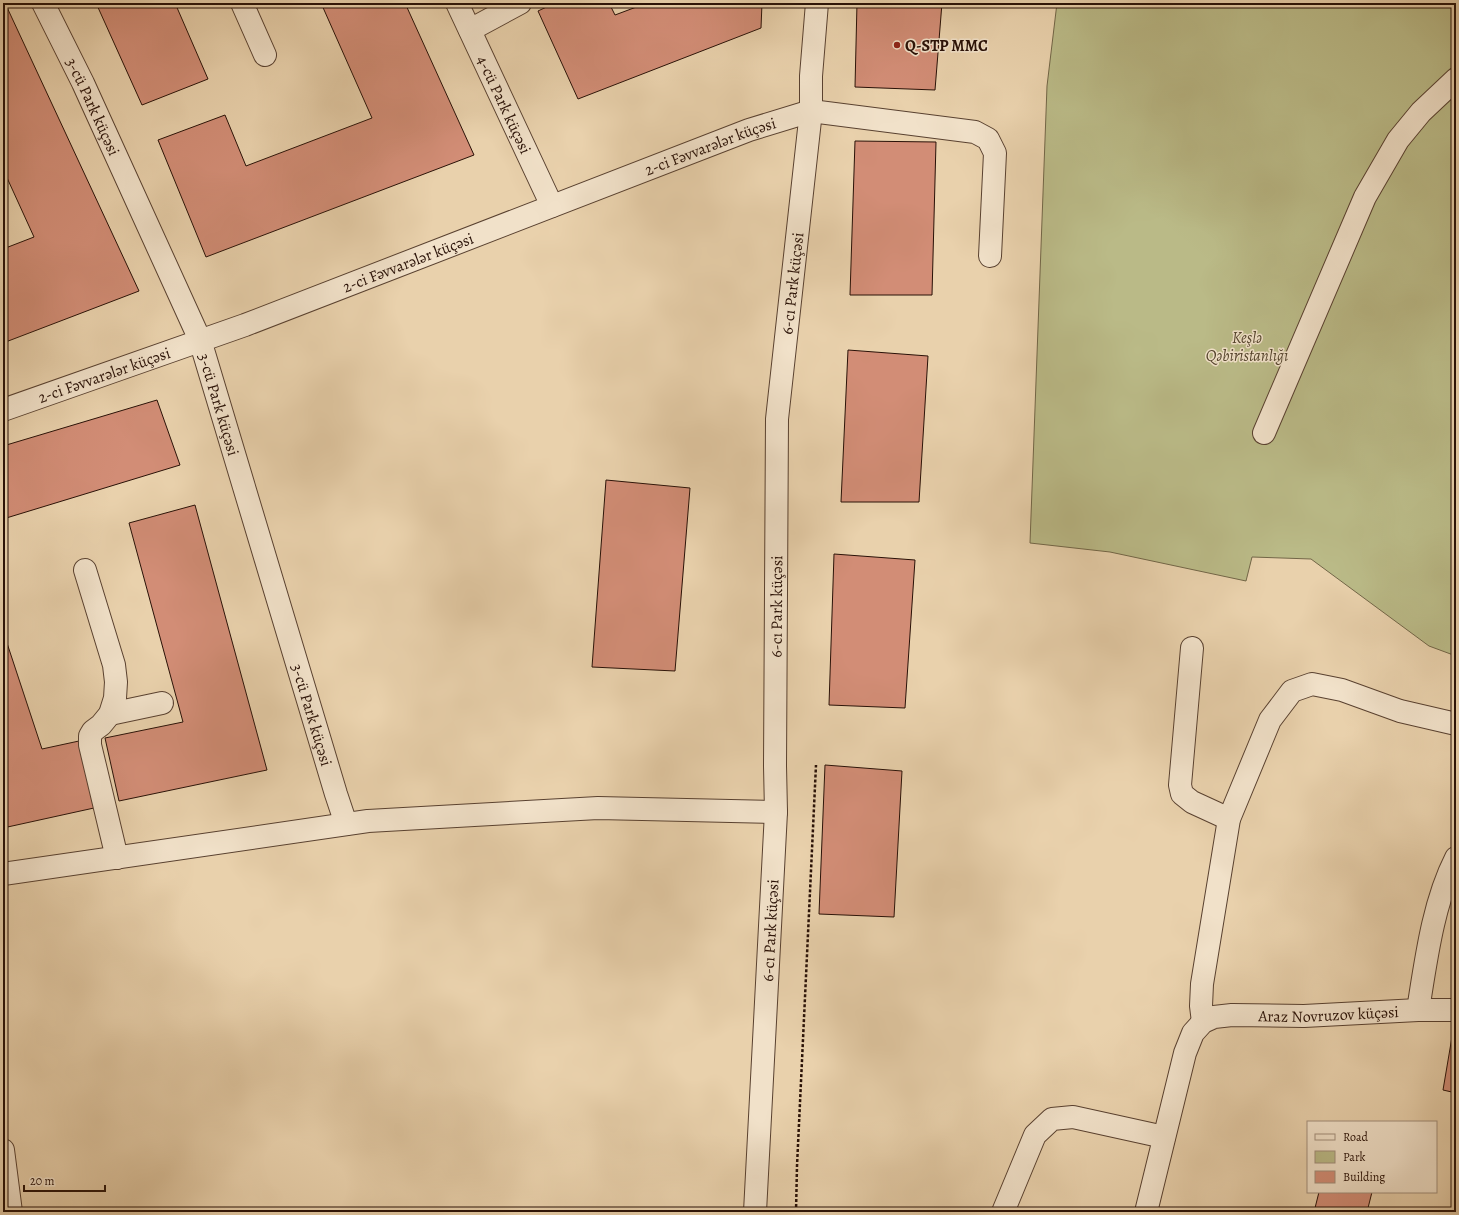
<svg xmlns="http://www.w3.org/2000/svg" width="1459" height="1215" font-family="Alegreya,serif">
<rect width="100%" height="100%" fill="#e9d1ac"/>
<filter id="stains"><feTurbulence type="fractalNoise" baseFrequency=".005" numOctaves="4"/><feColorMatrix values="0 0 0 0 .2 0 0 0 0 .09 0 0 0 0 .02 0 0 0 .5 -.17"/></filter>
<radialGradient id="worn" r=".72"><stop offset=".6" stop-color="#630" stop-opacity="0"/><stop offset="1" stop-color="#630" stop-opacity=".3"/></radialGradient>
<!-- green -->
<path fill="#baba87" stroke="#726647" d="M1057,3H1456V656L1429,646L1311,559L1252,557L1246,581L1110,552L1030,543L1047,86Z"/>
<!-- building -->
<g fill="#d28d76" stroke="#291107">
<path d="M3,3H5L139,291L3,343V249L34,237L3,169Z"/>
<path d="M96,3H175L208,79L142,105Z"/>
<path d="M321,3H405L474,155L206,257L158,140L225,115L246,166L372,118Z"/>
<path d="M555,3H609L615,15L647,3H762L761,28L578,99L538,11Z"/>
<path d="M857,3H942L935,90L855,87Z"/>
<path d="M855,141L936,142L932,295H850Z"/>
<path d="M848,350L928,356L919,502H841Z"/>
<path d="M157,400L180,465L3,519V446Z"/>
<path d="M606,480L690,488L675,671L592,667Z"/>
<path d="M195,505L267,770L119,801L105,738L183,722L129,523Z"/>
<path d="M834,554L915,560L905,708L829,705Z"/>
<path d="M3,631L42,749L79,741L94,808L3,828Z"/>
<path d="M825,765L902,771L894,917L819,914Z"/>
<path d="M1453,1031H1456V1093L1443,1090Z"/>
<path d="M1319,1192H1372L1367,1212H1314Z"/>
</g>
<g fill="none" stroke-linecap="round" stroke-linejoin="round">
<!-- minor casing -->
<g stroke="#594130" stroke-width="24">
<g id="minor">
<path id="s1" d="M43,3L83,83L200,340L336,794L346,824"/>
<path d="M242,3L265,55"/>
<path id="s2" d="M457,3L552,206"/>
<path d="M470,30L520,3"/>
<path id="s3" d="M3,410L245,325L749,130L811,111L975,132L988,139L995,153L990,256"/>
<path d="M1264,433L1365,197L1398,140L1421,112L1456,79"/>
<path d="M85,570L114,665L116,682L115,698L110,714L101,725L93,731L90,736V745L117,858"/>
<path d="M1192,648L1180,785L1182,794L1192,802L1229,819"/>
<path d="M110,714L162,703"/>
<path d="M3,874L368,821L598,808L776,812"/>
<path d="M1418,1010C1426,960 1433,903 1456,858"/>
<path d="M1203,1022L1201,1006L1202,984L1229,819L1270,720L1292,691L1312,684L1342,690L1400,711L1456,724"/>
<path d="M3,1150L11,1212"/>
<path id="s4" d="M755,1212L776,812L775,766L777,419L811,111V76L817,3"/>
<path d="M1003,1212L1035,1135L1052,1119L1073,1117L1164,1137"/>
<path id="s5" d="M1146,1212L1185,1053L1193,1033L1203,1022L1214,1017L1232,1015L1304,1016L1418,1010H1456"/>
</g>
</g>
<!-- path -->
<path stroke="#291107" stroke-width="2.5" stroke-dasharray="3 2" stroke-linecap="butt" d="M796,1212L797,1166L816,765"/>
<!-- minor -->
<use href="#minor" stroke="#f1e1c9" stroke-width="22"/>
</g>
<!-- markers -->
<circle fill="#8f2418" stroke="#f1e1c9" stroke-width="1.5" cx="897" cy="45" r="4"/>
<g text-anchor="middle" stroke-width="3" stroke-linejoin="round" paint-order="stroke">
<!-- poi labels -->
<g font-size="16" font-weight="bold" fill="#291107" stroke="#f1e1c9" text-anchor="start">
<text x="905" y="51">Q-STP MMC</text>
</g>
<!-- street labels -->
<g font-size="16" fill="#291107" stroke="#f1e1c9">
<text dy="6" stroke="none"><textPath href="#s2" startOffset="112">4-cü Park küçəsi</textPath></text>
<text dy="6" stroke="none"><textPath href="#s1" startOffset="115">3-cü Park küçəsi</textPath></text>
<text dy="6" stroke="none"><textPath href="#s3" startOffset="755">2-ci Fəvvarələr küçəsi</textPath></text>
<text dy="6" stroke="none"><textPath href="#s3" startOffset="431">2-ci Fəvvarələr küçəsi</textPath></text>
<text dy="6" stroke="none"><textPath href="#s4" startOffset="930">6-cı Park küçəsi</textPath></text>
<text dy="6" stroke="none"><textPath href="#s3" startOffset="107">2-ci Fəvvarələr küçəsi</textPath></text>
<text dy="6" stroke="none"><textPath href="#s1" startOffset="439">3-cü Park küçəsi</textPath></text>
<text dy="6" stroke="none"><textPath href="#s4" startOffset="606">6-cı Park küçəsi</textPath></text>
<text dy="6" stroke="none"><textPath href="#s1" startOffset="763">3-cü Park küçəsi</textPath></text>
<text dy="6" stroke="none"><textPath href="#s4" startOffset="282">6-cı Park küçəsi</textPath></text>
<text dy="6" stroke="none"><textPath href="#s5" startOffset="327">Araz Novruzov küçəsi</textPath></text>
</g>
<!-- park labels -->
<g font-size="16" font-style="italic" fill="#54442d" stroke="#f1e1c9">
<text x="1247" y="343">Keşlə<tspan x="1247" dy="18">Qəbiristanlığı</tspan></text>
</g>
</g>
<!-- margin -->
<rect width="1459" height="1215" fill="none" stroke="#e9d1ac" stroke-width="16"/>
<rect x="4" y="4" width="1451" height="1207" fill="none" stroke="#291107" stroke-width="2"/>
<rect x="8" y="8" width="1443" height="1199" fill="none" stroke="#291107"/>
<!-- legend -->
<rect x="1307" y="1121" width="130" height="72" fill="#f1e1c9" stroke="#a18e7b"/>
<rect x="1315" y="1134" width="20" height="6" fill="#f1e1c9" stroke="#a18e7b"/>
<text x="1343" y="1141" font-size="12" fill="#291107">Road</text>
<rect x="1315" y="1151" width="20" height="12" fill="#baba87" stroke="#a18e7b"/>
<text x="1343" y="1161" font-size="12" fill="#291107">Park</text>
<rect x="1315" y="1171" width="20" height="12" fill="#d28d76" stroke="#a18e7b"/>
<text x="1343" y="1181" font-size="12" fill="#291107">Building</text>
<!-- scale -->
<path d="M24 1185v6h81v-6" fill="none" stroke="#291107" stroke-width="2"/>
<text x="30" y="1185" font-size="12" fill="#291107" stroke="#f1e1c9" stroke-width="3" paint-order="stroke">20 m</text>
<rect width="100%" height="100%" filter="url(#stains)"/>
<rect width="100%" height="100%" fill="url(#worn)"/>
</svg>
